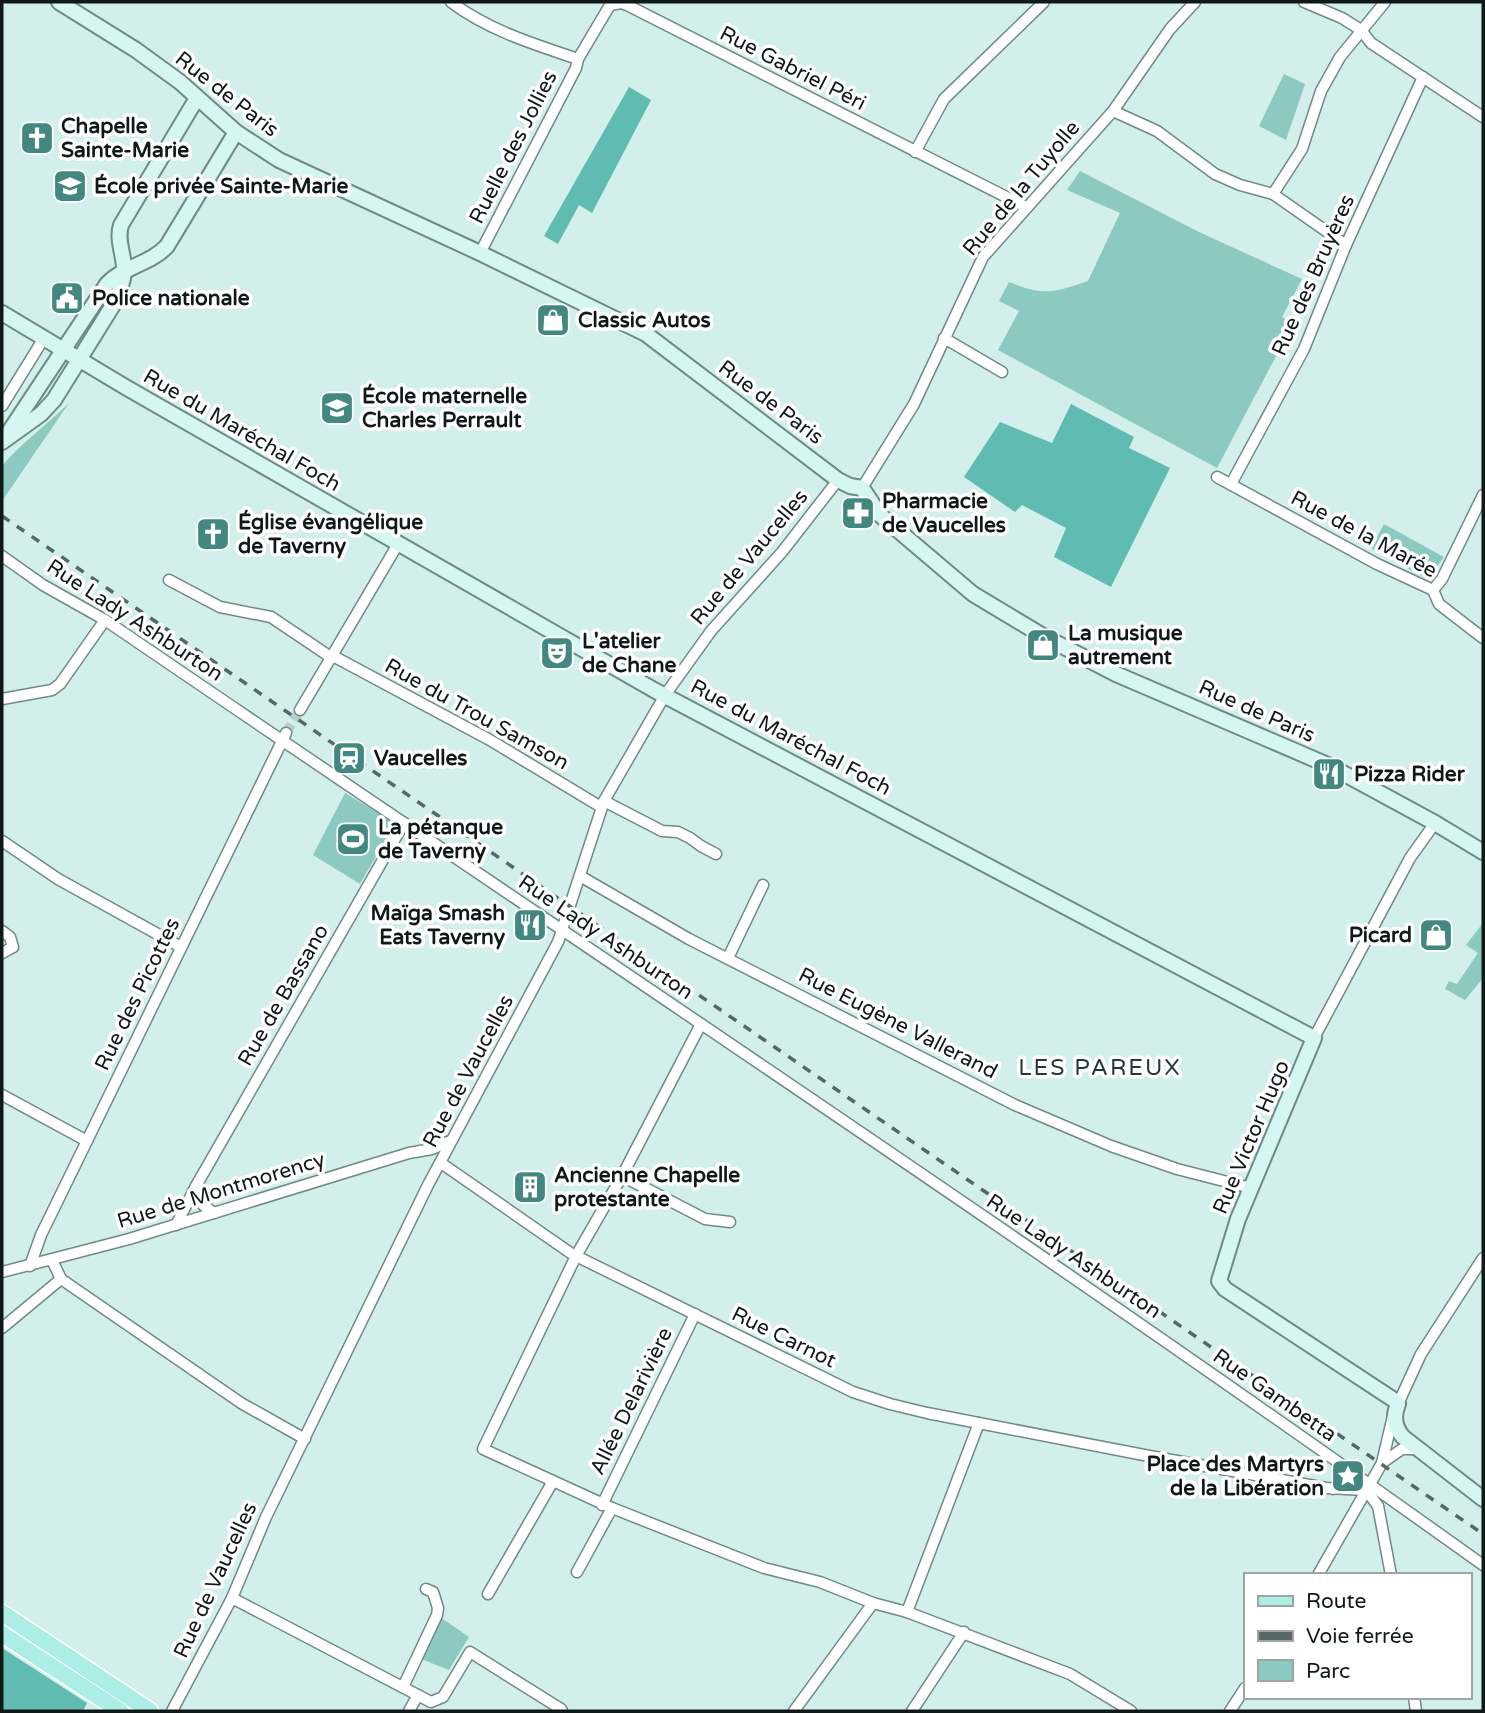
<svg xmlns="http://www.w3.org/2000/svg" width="1485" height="1713" font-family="'Varela Round',sans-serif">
<rect width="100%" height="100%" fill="#d2efeb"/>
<!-- green -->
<g fill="#8cc9c1">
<path d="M1284,74L1305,84L1286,140L1259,126Z"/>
<path d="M1080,171L1199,232L1302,279L1282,317L1293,324L1217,468L998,350L1019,311L999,301L1009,282C1044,296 1053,293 1088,281L1120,213L1067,190Z"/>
<path d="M69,403L2,501C2,491 0,477 2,468C4,458 58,415 69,403Z"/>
<path d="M1384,524L1444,557L1429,578H1425L1371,548Z"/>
<path d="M345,793L395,823L360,884L313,855Z"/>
<path d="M1483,923V978L1465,1000L1445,989L1449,981L1457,984L1478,953L1466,945Z"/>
<path d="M437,1615L469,1637L449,1670L416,1657Z"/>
</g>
<!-- forest -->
<g fill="#60bbb0">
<path d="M629,87L651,100L592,213L579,205L558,244L544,236Z"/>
<path d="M1071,404L1134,437L1129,448L1170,468L1111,587L1054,557L1066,528L1022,505L1015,512L964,477L1000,422L1052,443Z"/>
<path d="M2,1648L87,1703L83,1711H2Z"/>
</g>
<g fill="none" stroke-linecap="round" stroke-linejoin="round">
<!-- street-tunnel -->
<path stroke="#b5cfcb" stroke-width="10" stroke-dasharray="10 5" stroke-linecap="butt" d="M286,733L300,710"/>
<!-- street casing -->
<g stroke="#708a86" stroke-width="13">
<g id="street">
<path d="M451,2C488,30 533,44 578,59"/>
<path d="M1304,2L1342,18L1361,30L1371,43L1483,117"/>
<path d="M1113,111L1157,131L1215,174L1240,185L1273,194L1346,245"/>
<path d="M915,152L944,99L1044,2"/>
<path d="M1273,194L1302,149L1321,91L1340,57L1385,2"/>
<path d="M480,253L576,68L578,59L610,5L621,3L627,5L1026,207"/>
<path d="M944,338L1002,372"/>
<path d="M2,406L44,338"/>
<path d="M1217,477L1377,564L1433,590L1439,604L1483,638"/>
<path d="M1231,484L1304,349L1346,245L1423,77"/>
<path d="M862,488L914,404L983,257L1113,111L1170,29L1195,2"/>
<path d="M2,556L43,585L105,620C565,934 1030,1241 1483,1565"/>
<path d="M169,580L220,607L271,617L332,658"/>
<path d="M1433,590L1442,579L1483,495"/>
<path d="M333,656L490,740L601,807"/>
<path d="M2,699L52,690L60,684L105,620"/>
<path d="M300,710L398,544"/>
<path d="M604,801L662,831L678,832L690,838L701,846L716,854"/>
<path d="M2,841L58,879L181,947"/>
<path d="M580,876L689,939L1015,1105L1111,1146L1177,1169L1251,1188"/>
<path d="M2,931L10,937L13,947L2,953"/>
<path d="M728,958L763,885"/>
<path d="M701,1024L622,1176L576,1256L483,1449L612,1508L764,1568L820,1582L873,1603"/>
<path d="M1314,1038L1410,858L1435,823"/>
<path d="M2,1095L87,1141"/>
<path d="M441,1163L572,1254L853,1392L890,1404L927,1413L1144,1455L1326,1488L1366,1490"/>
<path d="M622,1176L705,1219L730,1222"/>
<path d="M196,1186L203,1205L214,1213"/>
<path d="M176,1225L196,1186L404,823"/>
<path d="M52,1260L61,1279L241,1403L305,1439"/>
<path d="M30,1266L41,1235L286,733"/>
<path d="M2,1272L129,1239L409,1153L432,1149L450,1141"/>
<path d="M2,1328L61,1279"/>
<path d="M1398,1404L1421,1354L1483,1258"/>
<path d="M1382,1463L1393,1416"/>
<path d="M1333,1489L1339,1483L1344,1467"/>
<path d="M1366,1490L1378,1506L1391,1575"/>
<path d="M602,1505L695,1314"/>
<path d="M577,1572L612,1508"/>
<path d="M1318,1575L1382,1463L1402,1449H1416"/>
<path d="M488,1594L552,1483"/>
<path d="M232,1598L431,1702L443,1697L470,1652L561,1709L562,1711"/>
<path d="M907,1612L1070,1674L1131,1711"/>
<path d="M403,1687L437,1615L438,1608L433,1592L426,1589"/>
<path d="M1414,1697L1416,1711"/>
<path d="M172,1711L232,1598L266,1517L428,1185L558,942L604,801L665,695L711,631L782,552L838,480"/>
<path d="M409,1711L418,1695"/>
<path d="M794,1711L873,1603L907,1612L979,1423"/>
<path d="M912,1711L964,1632"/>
<path d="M1230,1711L1245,1688"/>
</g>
</g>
<!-- secondary casing -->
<g stroke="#708a86" stroke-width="18">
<g id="secondary">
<path d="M59,2L136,50L180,82L236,132L279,160L480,253L646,334L838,480L850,486L862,488L880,515L973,594L1043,636L1116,674L1330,766L1435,823L1483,852"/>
<path d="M2,313L127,388L654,690L1314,1038L1238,1219L1219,1281L1225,1289L1394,1400L1398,1404C1393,1416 1394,1427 1403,1437L1483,1499"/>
<path d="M7,435L107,284C124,266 151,264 167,246L236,132"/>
<path d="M2,442L41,414L54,400L113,305C118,295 123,284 124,272C125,256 116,241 121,225L197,98"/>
</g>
</g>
<!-- primary casing -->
<g stroke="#fff" stroke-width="19">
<g id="primary">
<path d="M2,1613L150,1711"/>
<path d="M2,1634L120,1711"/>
</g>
</g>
<!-- street -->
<use href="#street" stroke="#fff" stroke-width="10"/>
<!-- secondary -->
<use href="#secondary" stroke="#d5f6f2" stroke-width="14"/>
<!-- primary -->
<use href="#primary" stroke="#aceee6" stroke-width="16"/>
<!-- rail -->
<path stroke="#566765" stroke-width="3.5" stroke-dasharray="9 9" stroke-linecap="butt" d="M2,516L1483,1534"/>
</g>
<!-- icons -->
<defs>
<g id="church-square" transform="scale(1.75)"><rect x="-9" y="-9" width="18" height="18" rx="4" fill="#428880" stroke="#fff"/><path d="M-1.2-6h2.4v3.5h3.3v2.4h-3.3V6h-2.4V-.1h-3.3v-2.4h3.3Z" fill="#fff"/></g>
<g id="school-square" transform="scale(1.75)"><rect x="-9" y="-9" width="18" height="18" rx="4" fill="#428880" stroke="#fff"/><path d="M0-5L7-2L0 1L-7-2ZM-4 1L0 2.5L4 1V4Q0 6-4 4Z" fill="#fff"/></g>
<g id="civic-square" transform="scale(1.75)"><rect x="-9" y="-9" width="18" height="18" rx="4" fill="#428880" stroke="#fff"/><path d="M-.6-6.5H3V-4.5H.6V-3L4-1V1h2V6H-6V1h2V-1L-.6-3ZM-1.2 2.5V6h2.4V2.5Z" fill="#fff"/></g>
<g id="shop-square" transform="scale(1.75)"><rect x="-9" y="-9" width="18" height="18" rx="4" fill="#428880" stroke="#fff"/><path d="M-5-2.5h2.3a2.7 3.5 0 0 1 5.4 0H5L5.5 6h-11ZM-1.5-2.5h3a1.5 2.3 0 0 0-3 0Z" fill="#fff"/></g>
<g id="pharmacy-square" transform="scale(1.75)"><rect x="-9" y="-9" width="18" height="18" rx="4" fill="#428880" stroke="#fff"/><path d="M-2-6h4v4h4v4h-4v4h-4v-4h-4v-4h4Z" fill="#fff"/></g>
<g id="theatre-square" transform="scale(1.75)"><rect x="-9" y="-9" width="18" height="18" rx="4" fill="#428880" stroke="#fff"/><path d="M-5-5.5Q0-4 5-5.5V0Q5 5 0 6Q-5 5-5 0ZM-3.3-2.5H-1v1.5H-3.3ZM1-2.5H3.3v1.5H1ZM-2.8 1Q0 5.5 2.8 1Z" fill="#fff"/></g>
<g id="station-square" transform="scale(1.75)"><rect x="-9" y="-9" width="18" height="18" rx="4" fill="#428880" stroke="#fff"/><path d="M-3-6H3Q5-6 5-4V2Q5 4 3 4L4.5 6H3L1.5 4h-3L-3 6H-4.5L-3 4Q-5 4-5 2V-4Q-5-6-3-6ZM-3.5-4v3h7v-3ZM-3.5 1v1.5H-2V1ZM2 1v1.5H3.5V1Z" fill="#fff"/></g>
<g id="restaurant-square" transform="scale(1.75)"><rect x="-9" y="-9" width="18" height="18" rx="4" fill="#428880" stroke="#fff"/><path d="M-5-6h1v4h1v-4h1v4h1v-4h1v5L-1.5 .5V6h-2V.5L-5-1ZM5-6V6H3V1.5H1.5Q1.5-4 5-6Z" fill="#fff"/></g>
<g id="stadium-square" transform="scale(1.75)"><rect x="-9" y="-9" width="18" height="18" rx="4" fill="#428880" stroke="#fff"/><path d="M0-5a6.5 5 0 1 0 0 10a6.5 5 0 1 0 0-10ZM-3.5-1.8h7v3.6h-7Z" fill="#fff"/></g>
<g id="building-square" transform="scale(1.75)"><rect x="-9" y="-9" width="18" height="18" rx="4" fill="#428880" stroke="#fff"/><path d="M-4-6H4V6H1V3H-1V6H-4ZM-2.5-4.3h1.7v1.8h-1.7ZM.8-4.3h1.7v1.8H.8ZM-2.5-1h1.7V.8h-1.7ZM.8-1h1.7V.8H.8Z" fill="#fff"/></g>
<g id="sight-square" transform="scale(1.75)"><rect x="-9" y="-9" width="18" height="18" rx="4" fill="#428880" stroke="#fff"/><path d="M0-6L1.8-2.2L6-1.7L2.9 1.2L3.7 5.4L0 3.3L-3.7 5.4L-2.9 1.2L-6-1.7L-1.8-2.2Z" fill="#fff"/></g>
</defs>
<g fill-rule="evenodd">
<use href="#church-square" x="37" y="138"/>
<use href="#school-square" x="70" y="186"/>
<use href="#civic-square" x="67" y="298"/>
<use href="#shop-square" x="553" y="320"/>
<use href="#school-square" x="337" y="408"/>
<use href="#pharmacy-square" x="858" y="513"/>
<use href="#church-square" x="213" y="534"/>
<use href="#shop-square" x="1043" y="645"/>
<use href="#theatre-square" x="557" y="653"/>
<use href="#station-square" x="349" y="758"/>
<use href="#restaurant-square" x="1329" y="774"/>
<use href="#stadium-square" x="353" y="839"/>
<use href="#restaurant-square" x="530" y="925"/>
<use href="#shop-square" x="1436" y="935"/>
<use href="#building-square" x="530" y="1187"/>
<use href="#sight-square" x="1348" y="1476"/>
</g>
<g text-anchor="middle" stroke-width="7" stroke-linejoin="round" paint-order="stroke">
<!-- street labels -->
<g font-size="21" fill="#0f1918" stroke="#fff">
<text transform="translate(793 68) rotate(27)" y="7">Rue Gabriel Péri</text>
<text transform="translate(227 94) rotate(38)" y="7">Rue de Paris</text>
<text transform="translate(513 147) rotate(-63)" y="7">Ruelle des Jollies</text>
<text transform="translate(1021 188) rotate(-50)" y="7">Rue de la Tuyolle</text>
<text transform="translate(1313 275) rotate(-66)" y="7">Rue des Bruyères</text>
<text transform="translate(771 402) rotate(37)" y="7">Rue de Paris</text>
<text transform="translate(242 430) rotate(30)" y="7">Rue du Maréchal Foch</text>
<text transform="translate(1364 534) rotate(28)" y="7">Rue de la Marée</text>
<text transform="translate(749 557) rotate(-50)" y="7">Rue de Vaucelles</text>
<text transform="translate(135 620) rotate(33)" y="7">Rue Lady Ashburton</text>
<text transform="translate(1257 711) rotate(24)" y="7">Rue de Paris</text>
<text transform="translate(477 714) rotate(29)" y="7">Rue du Trou Samson</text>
<text transform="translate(791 737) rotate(28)" y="7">Rue du Maréchal Foch</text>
<text transform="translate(606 937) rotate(34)" y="7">Rue Lady Ashburton</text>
<text transform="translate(137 994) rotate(-64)" y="7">Rue des Picottes</text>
<text transform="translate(283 995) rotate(-60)" y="7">Rue de Bassano</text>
<text transform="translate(898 1023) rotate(27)" y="7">Rue Eugène Vallerand</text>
<text transform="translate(468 1071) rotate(-62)" y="7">Rue de Vaucelles</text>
<text transform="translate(1251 1137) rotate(-67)" y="7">Rue Victor Hugo</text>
<text transform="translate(221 1190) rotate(-17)" y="7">Rue de Montmorency</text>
<text transform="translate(1074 1256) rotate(34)" y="7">Rue Lady Ashburton</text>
<text transform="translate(784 1337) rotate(26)" y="7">Rue Carnot</text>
<text transform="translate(1275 1395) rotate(35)" y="7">Rue Gambetta</text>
<text transform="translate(631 1401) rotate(-64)" y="7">Allée Delarivière</text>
<text transform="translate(215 1580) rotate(-65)" y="7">Rue de Vaucelles</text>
</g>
<!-- poi labels -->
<g font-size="21" font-weight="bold" fill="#0f1918" stroke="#fff" text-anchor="start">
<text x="61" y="133">Chapelle<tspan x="61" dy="24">Sainte-Marie</tspan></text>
<text x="94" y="193">École privée Sainte-Marie</text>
<text x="92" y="305">Police nationale</text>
<text x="578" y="327">Classic Autos</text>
<text x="362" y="403">École maternelle<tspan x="362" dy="24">Charles Perrault</tspan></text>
<text x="882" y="508">Pharmacie<tspan x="882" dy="24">de Vaucelles</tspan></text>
<text x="238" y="529">Église évangélique<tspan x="238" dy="24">de Taverny</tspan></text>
<text x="1068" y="640">La musique<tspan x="1068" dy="24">autrement</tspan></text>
<text x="582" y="648">L'atelier<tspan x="582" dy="24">de Chane</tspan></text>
<text x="374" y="765">Vaucelles</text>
<text x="1354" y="781">Pizza Rider</text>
<text x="378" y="834">La pétanque<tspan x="378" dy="24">de Taverny</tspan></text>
<text x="505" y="920" text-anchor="end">Maïga Smash<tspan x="505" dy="24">Eats Taverny</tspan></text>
<text x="1412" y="942" text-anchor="end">Picard</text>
<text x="554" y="1182">Ancienne Chapelle<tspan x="554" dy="24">protestante</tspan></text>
<text x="1324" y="1471" text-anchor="end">Place des Martyrs<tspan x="1324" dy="24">de la Libération</tspan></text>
</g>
<!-- neighbourhood labels -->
<g font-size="23" letter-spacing="2" fill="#223a37" stroke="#fff">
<text x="1100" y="1075">LES PAREUX</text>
</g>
</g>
<!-- border -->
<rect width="1485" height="1713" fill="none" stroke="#0f1918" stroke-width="7"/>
<!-- legend -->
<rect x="1244" y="1573" width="228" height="126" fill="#ffffff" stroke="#9fa3a3" stroke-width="2"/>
<rect x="1258" y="1596" width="35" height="10" fill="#aceee6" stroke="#9fa3a3" stroke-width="2"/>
<text x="1306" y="1608" font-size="21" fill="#0f1918">Route</text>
<rect x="1258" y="1631" width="35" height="10" fill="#566765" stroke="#9fa3a3" stroke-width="2"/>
<text x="1306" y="1643" font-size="21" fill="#0f1918">Voie ferrée</text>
<rect x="1258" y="1660" width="35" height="21" fill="#8cc9c1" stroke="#9fa3a3" stroke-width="2"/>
<text x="1306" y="1678" font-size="21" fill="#0f1918">Parc</text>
</svg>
